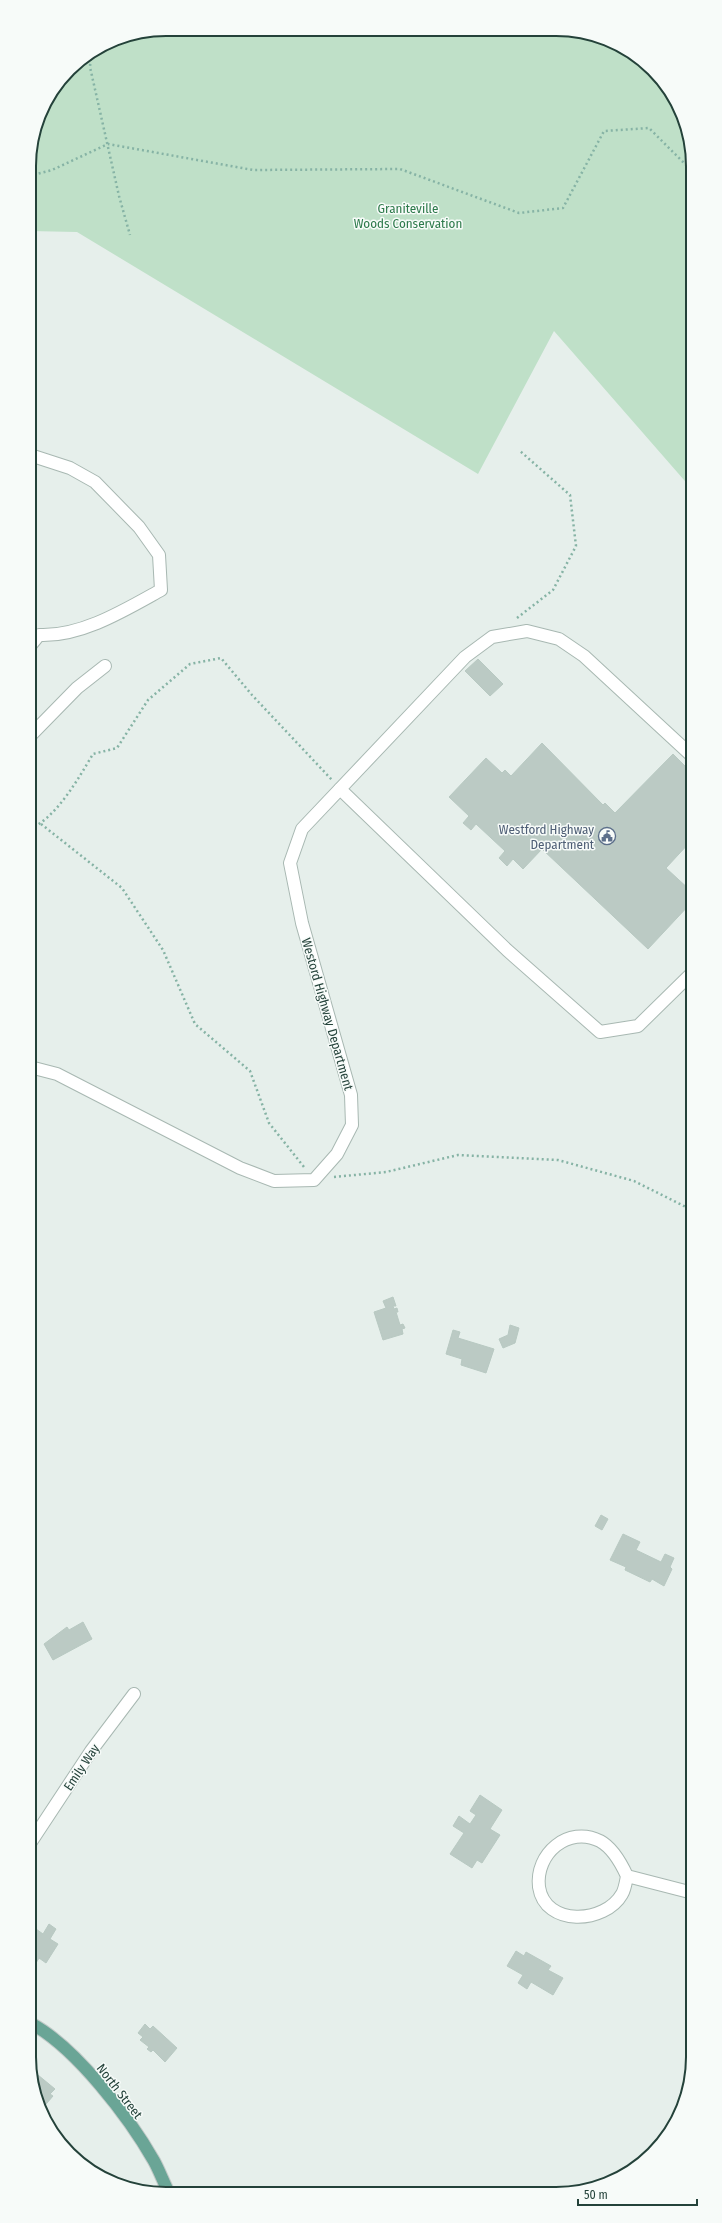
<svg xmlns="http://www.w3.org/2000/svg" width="722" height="2223" font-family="'Fira Sans Condensed',sans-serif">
<rect width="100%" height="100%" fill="#e6efeb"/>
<!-- green -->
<path fill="#bfe0c8" d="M166,29L583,32L624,47L653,69L679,105L690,139L691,488L554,331L478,474L77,232L29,231V157L40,113L69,69L114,39Z"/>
<!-- building -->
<g fill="#bbcac4" stroke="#b8c9c2">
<path d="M478,659L503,684L490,696L465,671Z"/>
<path d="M542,743L603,805L605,803L615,813L673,754L691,772V841L666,868L691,891V903L648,949L542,849L523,869L513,859L507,866L499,858L505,851L476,824L471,830L463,823L469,816L449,797L486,758L502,773L505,770L511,776Z"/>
<path d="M393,1297L396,1306H393L394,1309L397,1308L398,1312H396L400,1325L403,1324L405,1328L402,1329L403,1334L383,1340L374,1312L386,1308L383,1301Z"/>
<path d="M510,1325L519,1328L515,1343L503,1348L499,1339L508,1335Z"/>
<path d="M453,1330L460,1332L458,1338L494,1349L486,1373L461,1365L462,1359L446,1354Z"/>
<path d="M601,1515L608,1519L602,1530L595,1526Z"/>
<path d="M623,1534L640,1542L636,1550L661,1562L665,1554L674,1558L670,1567L672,1569L664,1586L652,1579L650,1582L625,1570L626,1567L610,1560Z"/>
<path d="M83,1622L92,1639L53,1660L44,1644L67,1627L69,1630Z"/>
<path d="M480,1795L502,1810L490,1829L500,1835L482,1863L477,1860L472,1868L450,1854L464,1833L453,1826L459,1816L470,1824L476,1815L470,1811Z"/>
<path d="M49,1924L56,1929L50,1939L58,1944L46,1963L39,1958L36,1963L31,1960V1937L36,1929L43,1934Z"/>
<path d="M516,1951L524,1956L526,1952L551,1966L548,1970L563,1978L553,1995L531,1982L527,1989L518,1983L523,1975L507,1966Z"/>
<path d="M145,2024L150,2029L153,2026L177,2048L165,2062L153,2050L151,2052L147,2049L149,2047L140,2040L143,2037L138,2033Z"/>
<path d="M38,2075L55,2089L50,2094L53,2096L41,2110L32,2084Z"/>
</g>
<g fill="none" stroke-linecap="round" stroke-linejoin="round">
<!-- minor casing -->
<g stroke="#a8b8b2" stroke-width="14">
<g id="minor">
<path d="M30,455L70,468L95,482L139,527L159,555L161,590C125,610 81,637 39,635L30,646"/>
<path d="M30,736L77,688L105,666"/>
<path d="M340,789L507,950L600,1032L638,1026L691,974"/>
<path d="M30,1067L57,1074L240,1168L274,1181L314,1180L337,1154L352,1125L351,1095L302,923L290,863L302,829L465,657L492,637L527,631L559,639L584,656L691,755"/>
<path d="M31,1842L91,1751L134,1694"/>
<path d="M627,1876C626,1881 625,1889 622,1894C605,1924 545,1927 539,1887C535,1854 568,1825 600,1841C613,1848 621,1863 627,1876L693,1893"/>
</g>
</g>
<!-- major casing -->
<g stroke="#c2cac8" stroke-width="14">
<path id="major" d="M32,2024C76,2048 129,2117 154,2161C159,2170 163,2181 168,2191"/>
</g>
<!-- path -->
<g stroke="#86b3a5" stroke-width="2.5" stroke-dasharray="2 3" stroke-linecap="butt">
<path d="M91,54L90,67L119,196L130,235"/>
<path d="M29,176L52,170L108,144L253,170L400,169L519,213L563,208L604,131L649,128L690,169"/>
<path d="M517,618L553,590L576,546L570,495L520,451"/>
<path d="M41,824L122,888L163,950L195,1024L250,1071L269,1123L304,1167"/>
<path d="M30,829C57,817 78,779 93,754L117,748L148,700L190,664L221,658L252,695L332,780"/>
<path d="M334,1177L386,1172L458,1155L558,1160L634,1181L692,1210"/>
</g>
<!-- minor -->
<use href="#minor" stroke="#fff" stroke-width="12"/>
<!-- major -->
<use href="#major" stroke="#6aa596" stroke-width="12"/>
</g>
<!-- icons -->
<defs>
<g id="civic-ring" transform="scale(0.9)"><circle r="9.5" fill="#f7fbf9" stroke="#5c6f8a" stroke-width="1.5"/><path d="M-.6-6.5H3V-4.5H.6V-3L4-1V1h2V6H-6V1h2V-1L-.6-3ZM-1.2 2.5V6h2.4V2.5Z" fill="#5c6f8a"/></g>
</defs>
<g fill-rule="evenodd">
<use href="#civic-ring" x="607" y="836"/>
</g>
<g text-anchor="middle" stroke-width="3" stroke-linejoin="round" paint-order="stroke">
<!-- park labels -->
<g font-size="13" fill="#2d7a4b" stroke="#f7fbf9">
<text x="408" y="213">Graniteville<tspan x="408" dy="15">Woods Conservation</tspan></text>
</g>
<!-- service labels -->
<g font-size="13" fill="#4e5e75" stroke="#f7fbf9" text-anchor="end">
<text x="594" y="834">Westford Highway<tspan x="594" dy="15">Department</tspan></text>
</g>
<!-- street labels -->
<g font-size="13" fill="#24423a" stroke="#f7fbf9">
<text transform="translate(328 1014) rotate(74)" y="5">Westord Highway Department</text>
<text transform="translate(81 1767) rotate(-56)" y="5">Emily Way</text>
<text transform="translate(120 2091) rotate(52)" y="5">North Street</text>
</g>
</g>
<!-- crop -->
<path d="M0 0H722V2223H0ZM166 36H556A130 130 0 0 1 686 166V2057A130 130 0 0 1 556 2187H166A130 130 0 0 1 36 2057V166A130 130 0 0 1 166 36Z" fill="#f7fbf9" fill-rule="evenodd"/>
<path fill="none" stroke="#24423a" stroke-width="2" d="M166 36H556A130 130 0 0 1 686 166V2057A130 130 0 0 1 556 2187H166A130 130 0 0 1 36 2057V166A130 130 0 0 1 166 36Z"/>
<!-- scale -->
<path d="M578 2199v6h119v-6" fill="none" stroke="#24423a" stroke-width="2"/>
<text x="584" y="2199" font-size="12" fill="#24423a" stroke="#f7fbf9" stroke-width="3" paint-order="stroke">50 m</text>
</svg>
